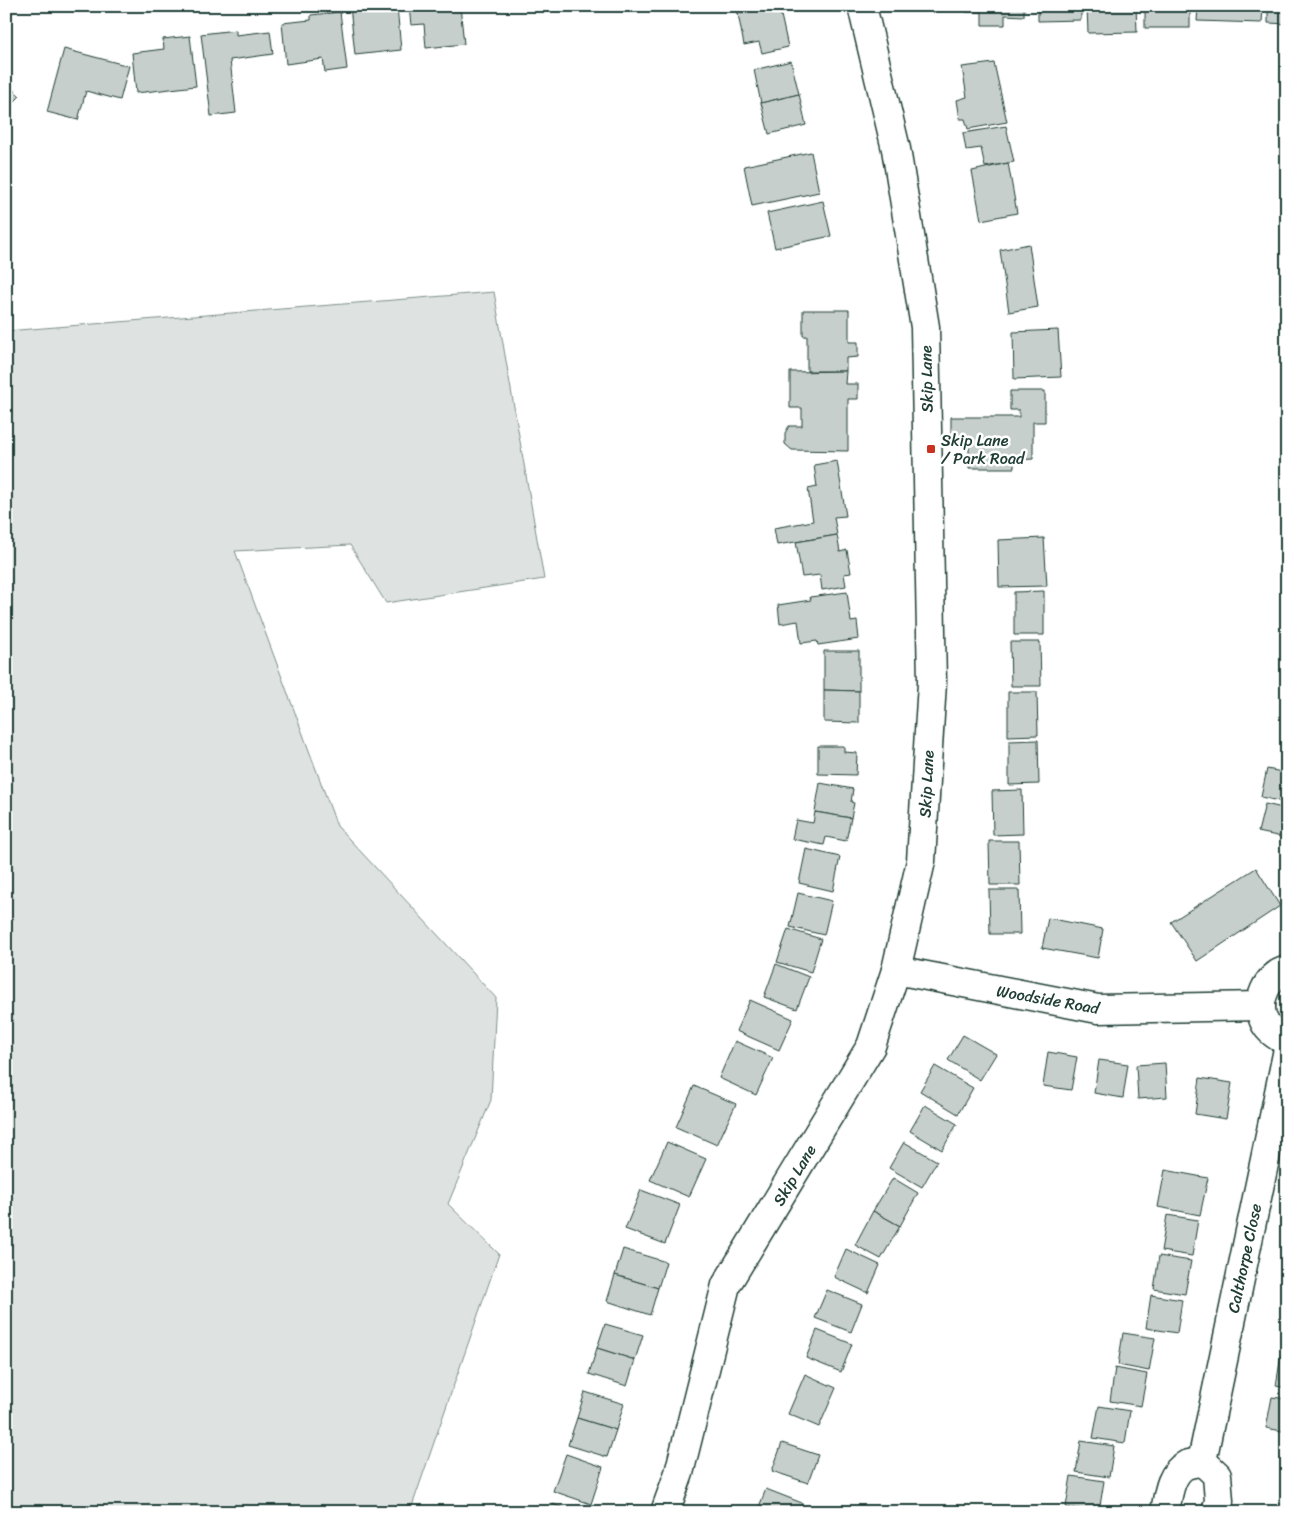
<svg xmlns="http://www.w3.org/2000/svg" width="1293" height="1518" font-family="Sriracha,sans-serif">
<rect width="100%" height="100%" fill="#fff"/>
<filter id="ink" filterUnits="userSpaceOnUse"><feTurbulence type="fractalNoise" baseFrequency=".02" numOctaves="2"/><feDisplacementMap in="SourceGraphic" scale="10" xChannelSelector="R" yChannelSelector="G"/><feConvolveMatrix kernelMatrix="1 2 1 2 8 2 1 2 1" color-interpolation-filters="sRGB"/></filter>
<g filter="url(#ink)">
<!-- green -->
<path fill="#dee3e2" stroke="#7e908b" d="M494,292L544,579L386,603L350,545L235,551L337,826L496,998L491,1100L448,1204L499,1254L410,1512H6V331Z"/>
<!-- building -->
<g fill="#c7cfcc" stroke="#1f3d34">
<path d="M350,6H397L401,50L355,55Z"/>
<path d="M409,6H460L464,44L426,48L424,24L411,25Z"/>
<path d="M736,6H773L738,14Z"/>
<path d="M773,6H779L788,47L762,53L759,42L744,45L738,14Z"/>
<path d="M966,6H1024V16L1005,15V25H982V12H966Z"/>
<path d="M1038,6H1081V20L1038,21Z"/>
<path d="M1087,6H1136L1137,32L1088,33Z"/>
<rect x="1145" y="6" width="45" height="22"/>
<path d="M1198,6H1263L1262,23L1197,21Z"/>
<path d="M1268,6H1287V24L1268,23Z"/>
<path d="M340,12L347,69L325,72L323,59L286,64L282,23L311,20V15Z"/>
<path d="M236,30V35L270,31L273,54L230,60L236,113L211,116L201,34Z"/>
<path d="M190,36L196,86L136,93L132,53L164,49L163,39Z"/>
<path d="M64,49L129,66L120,100L86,91L78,120L47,112Z"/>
<path d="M791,61L799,94L761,103L754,70Z"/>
<path d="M994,63L1007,122L968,129L965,119H960L957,100L967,97L962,67Z"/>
<path d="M6,83L20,96L6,110Z"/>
<path d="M799,94L806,125L769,134L761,103Z"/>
<path d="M1006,126L1014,162L985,167L981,148L966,150L963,133Z"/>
<path d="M811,152L819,192L752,206L744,166Z"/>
<path d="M1008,163L1017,213L981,220L972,171Z"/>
<path d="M823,201L831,236L775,248L767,213Z"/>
<path d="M1029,244L1038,307L1009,312L1000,250Z"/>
<path d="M803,310H849V342H858V357L846,358V371H807V336H803Z"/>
<path d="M1058,330L1061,377L1014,379L1013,332Z"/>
<path d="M846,371L845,384H858V399H848V451L792,450L785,444V433L789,426H802V408H790V372Z"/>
<path d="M1010,391H1045V422H1033V459L1014,460V468H969V437H951V417H1019V410H1010Z"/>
<path d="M837,461L846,516L834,517L837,535L777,545L774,528L813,521L808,489L817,487L814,465Z"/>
<path d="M837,535L840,552L847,550L851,573L844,574L846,586L822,590L820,575L802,577L796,542Z"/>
<path d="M1044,538L1047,586L999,587L998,540Z"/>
<path d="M1044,591V635H1014V592Z"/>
<path d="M847,592L851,622L857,621L859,639L818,645L817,641L801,643L798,621L780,624L778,605L811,600L810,597Z"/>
<path d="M1010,642H1040L1041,686H1011Z"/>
<path d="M824,651H859V691L824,690Z"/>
<path d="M824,690L859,691V723L824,722Z"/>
<path d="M1008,692H1037L1038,735L1008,736Z"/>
<path d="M1038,740L1039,784L1009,785V741Z"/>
<path d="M1287,744V769L1281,768Z"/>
<path d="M818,746H844V752L857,753L856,775L818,774Z"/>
<path d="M1267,769L1287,773V803L1261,797Z"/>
<path d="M820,783L853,789L851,802L854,803L851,818L815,812Z"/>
<path d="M1022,790L1023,834L993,835L992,791Z"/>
<path d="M1265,804L1287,809V838L1258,832Z"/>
<path d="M815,812L851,818L846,841L826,837L824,845L792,839L796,820L813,823Z"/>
<path d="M989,841H1019L1020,885H990Z"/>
<path d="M806,849L840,857L833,891L799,883Z"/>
<path d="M1256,868L1280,906L1197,961L1171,922Z"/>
<path d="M989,890H1019L1020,934H990Z"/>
<path d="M798,893L832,901L824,935L790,927Z"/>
<path d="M1048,918L1103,929L1098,958L1042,948Z"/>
<path d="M788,929L821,939L811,972L777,962Z"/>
<path d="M776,964L809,977L797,1009L764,997Z"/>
<path d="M750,1000L793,1019L779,1050L736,1031Z"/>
<path d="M963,1035L996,1054L980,1080L948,1060Z"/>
<path d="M735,1041L773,1058L756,1095L719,1078Z"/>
<path d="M1048,1052L1077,1057L1071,1090L1043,1086Z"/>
<path d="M1099,1060L1128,1064L1123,1098L1094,1093Z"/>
<path d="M1165,1063L1167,1097L1138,1099L1136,1065Z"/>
<path d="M935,1066L973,1088L958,1114L920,1091Z"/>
<path d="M1200,1078L1232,1083L1226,1119L1195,1114Z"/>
<path d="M694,1086L736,1104L717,1145L676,1127Z"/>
<path d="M925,1105L957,1124L942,1150L910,1131Z"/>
<path d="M667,1142L706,1159L689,1197L650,1180Z"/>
<path d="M904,1142L937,1161L922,1187L889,1168Z"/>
<path d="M1165,1170L1208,1178L1200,1215L1158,1207Z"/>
<path d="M893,1178L918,1193L900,1226L873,1211Z"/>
<path d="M641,1190L680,1205L665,1244L625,1229Z"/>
<path d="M873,1211L900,1226L881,1259L855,1245Z"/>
<path d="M1167,1215L1198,1220L1192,1256L1161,1251Z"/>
<path d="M623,1249L666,1262L658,1288L615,1275Z"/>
<path d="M846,1249L880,1265L868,1293L834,1277Z"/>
<path d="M1159,1256L1191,1261L1185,1294L1154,1289Z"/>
<path d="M615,1275L658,1288L650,1315L607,1301Z"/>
<path d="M827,1290L862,1304L851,1332L815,1318Z"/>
<path d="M1151,1295L1182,1300L1177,1333L1146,1328Z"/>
<path d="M605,1324L643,1335L635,1360L597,1348Z"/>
<path d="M817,1330L852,1344L841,1372L806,1358Z"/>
<path d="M1123,1333L1155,1338L1149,1371L1118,1365Z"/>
<path d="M597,1348L635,1360L627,1386L589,1374Z"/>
<path d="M1281,1355L1287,1356V1388L1276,1386Z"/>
<path d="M1115,1368L1147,1374L1141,1406L1110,1401Z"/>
<path d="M805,1374L836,1388L819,1427L788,1414Z"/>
<path d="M585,1392L624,1404L616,1430L577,1418Z"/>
<path d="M1272,1397L1287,1399V1432L1266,1428Z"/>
<path d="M1099,1406L1130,1411L1125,1443L1093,1438Z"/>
<path d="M577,1418L616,1430L607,1457L568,1445Z"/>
<path d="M1081,1441L1114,1446L1109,1477L1076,1472Z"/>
<path d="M782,1443L818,1455L808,1483L772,1471Z"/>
<path d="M1287,1449V1481L1282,1480Z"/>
<path d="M566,1454L603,1467L591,1504L553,1491Z"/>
<path d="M1071,1476L1104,1481L1099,1512L1066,1507Z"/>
<path d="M1286,1483L1287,1512H1282Z"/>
<path d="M766,1489L802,1503L798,1512H757Z"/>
<path d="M550,1503L574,1512H547Z"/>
</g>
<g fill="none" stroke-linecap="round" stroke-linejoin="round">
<!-- minor casing -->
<g stroke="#1f3d34" stroke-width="31">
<g id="minor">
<path d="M896,970L1098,1009L1261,1006"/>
<path d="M1287,970C1267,975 1255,1002 1264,1021C1268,1031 1278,1037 1287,1041"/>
<path d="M1202,1461L1287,1054"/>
<path d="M1202,1461L1217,1475L1219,1501L1216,1512"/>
<path d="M665,1512L679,1473L726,1285L871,1046L896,970L921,861L932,683L925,327L896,149L862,6"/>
<path d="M1165,1512C1168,1496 1170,1473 1186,1465C1191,1463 1197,1463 1202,1461"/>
</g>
</g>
<!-- minor -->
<use href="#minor" stroke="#fff" stroke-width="28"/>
</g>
</g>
<!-- markers -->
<rect fill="#c8321e" stroke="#fff" stroke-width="2" x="926" y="444" width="10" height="10" rx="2.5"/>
<g text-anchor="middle" stroke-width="5" stroke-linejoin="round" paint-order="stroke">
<!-- street labels -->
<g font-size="16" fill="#1f3d34" stroke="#fff">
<text transform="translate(926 379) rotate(-91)" y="6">Skip Lane</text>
<text transform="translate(926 784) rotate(-87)" y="6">Skip Lane</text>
<text transform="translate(1048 999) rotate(10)" y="6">Woodside Road</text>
<text transform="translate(794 1175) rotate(-59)" y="6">Skip Lane</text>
<text transform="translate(1244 1258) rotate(-78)" y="6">Calthorpe Close</text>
</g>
<!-- poi labels -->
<g font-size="16" fill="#1f3d34" stroke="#fff" text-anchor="start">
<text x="941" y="446">Skip Lane<tspan x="941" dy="18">/ Park Road</tspan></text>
</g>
</g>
<!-- margin -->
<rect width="1293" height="1518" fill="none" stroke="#fff" stroke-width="25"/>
<rect x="12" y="12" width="1268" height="1493" fill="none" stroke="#1f3d34" stroke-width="2" filter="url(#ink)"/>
</svg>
